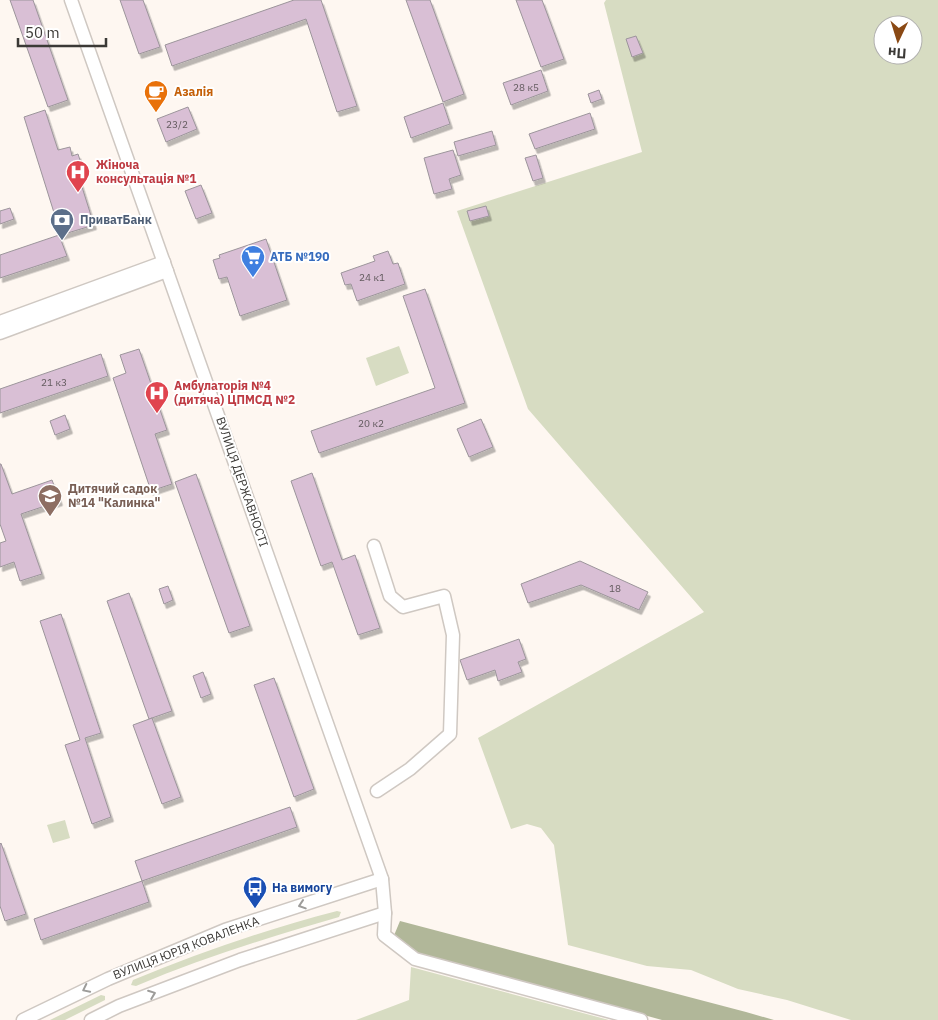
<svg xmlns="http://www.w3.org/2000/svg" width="938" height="1020" font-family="'IBM Plex Sans',sans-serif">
<defs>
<filter id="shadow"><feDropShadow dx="2.5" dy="4.5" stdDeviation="0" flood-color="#0004"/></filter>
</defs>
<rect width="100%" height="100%" fill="#fef7f1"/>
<!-- green -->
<g fill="#d7dcc2" fill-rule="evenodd">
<path d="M606,0H938V1020H851L787,1000L738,989L691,970L647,966L568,945L554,845L541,828L527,824L511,829L478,738L704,612L528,409L457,211L642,152L604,3ZM883,25H913V55H883Z"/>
<path d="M399,346L409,373L376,386L366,358Z"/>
<path d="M65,820L70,838L53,843L47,825Z"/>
<path d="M337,911L341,912L339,917C270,937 202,958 136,986L131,985L133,980C199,953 267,929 337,911Z"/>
<path d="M411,967L609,1020H356L409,1000Z"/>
<path d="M101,995L105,996V1000L65,1020H50Z"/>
</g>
<!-- forest -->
<path fill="#b1b799" d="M400,921L746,1012L774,1020H662L390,945Z"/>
<!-- building -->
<g fill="#d9bfd5" stroke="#9c959b" filter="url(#shadow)">
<path d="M10,0H33L68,100L48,107Z"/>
<path d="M120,0H143L160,47L139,54Z"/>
<path d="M294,0H321L357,106L337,112L306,19L172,66L165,45Z"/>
<path d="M406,0H430L464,94L443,102Z"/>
<path d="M516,0H542L564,59L541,67Z"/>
<path d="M636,36L643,53L632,57L626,39Z"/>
<path d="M541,70L548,91L511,105L503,83Z"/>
<path d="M599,90L602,99L591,103L588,94Z"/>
<path d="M443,103L450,124L411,138L404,117Z"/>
<path d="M188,107L197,129L166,142L157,119Z"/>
<path d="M45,110L58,150L70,147L72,156L78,154L82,166L76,168L94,225L61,235L24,117Z"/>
<path d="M590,113L595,129L535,149L529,134Z"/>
<path d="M492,131L496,145L458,156L454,142Z"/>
<path d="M453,150L461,175L449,179L452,189L434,194L424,158Z"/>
<path d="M536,155L543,178L533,181L525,158Z"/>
<path d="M201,185L212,213L196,219L185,191Z"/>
<path d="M486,206L489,216L470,221L467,211Z"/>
<path d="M10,208L14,219L0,224V211Z"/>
<path d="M59,235L67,256L0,278V255Z"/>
<path d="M266,239L287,300L240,316L227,277L219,279L213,260L220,258L219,255Z"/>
<path d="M388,251L393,264L398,263L405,284L357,301L351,284L345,285L341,273L375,261L373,256Z"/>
<path d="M425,289L465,403L319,453L311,431L435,388L403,296Z"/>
<path d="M139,349L167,430L155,434L172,484L151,491L113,378L126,373L120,355Z"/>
<path d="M101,354L108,376L0,413V389Z"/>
<path d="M65,415L70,429L55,435L50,421Z"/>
<path d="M481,419L493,447L469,457L457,429Z"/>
<path d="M0,464H1L12,494L52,480L60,501L21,514L42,574L20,581L14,562L0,567V543L6,541L0,524Z"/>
<path d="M312,473L342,560L355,555L380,628L358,635L332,562L321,566L291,481Z"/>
<path d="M196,474L250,626L229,633L175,482Z"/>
<path d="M580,561L648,592L639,610L581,585L528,603L521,584Z"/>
<path d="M168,586L173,600L164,604L159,589Z"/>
<path d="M129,593L172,711L149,719L107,601Z"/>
<path d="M61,614L101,733L85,738L111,817L92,824L65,745L80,740L40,621Z"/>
<path d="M519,639L526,659L518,662L522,672L498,681L495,670L467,680L460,660Z"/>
<path d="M203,672L211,694L201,698L193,676Z"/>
<path d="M274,678L314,789L294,797L254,685Z"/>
<path d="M152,718L181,797L162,804L133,725Z"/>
<path d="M290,807L297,827L142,881L135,861Z"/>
<path d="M1,843L26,914L5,921L0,906V844Z"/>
<path d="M142,881L149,902L41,940L34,919Z"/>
</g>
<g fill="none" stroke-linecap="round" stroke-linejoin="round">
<!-- minor casing -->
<g stroke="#cfc8c2" stroke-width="15">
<g id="minor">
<path d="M71,0L382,879L385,913L384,935L415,959L641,1020"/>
<path d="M0,322L164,262"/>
<path d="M0,333L167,271"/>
<path d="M374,546L390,596L403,607L444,596L453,635L450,734L410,769L377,791"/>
<path d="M23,1020L108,979L225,930L382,879"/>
<path d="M91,1020L119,1006L240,960L385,913"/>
</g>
</g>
<!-- minor -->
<use href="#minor" stroke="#fff" stroke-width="12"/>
</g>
<!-- one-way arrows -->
<defs><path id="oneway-chevron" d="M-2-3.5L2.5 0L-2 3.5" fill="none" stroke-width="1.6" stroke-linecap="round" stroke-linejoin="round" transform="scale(1.25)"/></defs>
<g stroke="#9d9c9a">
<use href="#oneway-chevron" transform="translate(302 905) rotate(162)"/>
<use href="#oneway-chevron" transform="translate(86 989) rotate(154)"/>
<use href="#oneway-chevron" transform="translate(152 994) rotate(-21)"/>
</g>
<!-- icons -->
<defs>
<g id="cafe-pin" transform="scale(1.25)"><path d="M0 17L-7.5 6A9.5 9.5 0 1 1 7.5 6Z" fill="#e8710a" stroke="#fff"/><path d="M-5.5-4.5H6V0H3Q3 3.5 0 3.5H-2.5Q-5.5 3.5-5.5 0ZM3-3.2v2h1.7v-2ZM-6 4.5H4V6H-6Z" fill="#fff"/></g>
<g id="hospital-pin" transform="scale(1.25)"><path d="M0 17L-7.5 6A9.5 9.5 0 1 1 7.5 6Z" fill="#e0444e" stroke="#fff"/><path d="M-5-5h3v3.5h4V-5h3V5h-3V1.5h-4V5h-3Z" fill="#fff"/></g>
<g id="bank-pin" transform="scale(1.25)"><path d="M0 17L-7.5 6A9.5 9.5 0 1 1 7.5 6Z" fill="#5c6f8a" stroke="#fff"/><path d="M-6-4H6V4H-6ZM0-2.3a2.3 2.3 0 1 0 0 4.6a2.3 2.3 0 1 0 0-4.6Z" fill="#fff"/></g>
<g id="supermarket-pin" transform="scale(1.25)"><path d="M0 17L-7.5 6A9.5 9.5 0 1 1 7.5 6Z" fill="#3f7fe0" stroke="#fff"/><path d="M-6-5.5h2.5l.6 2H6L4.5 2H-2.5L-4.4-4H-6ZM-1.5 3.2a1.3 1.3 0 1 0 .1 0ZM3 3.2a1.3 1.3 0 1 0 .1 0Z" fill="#fff"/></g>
<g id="school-pin" transform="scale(1.25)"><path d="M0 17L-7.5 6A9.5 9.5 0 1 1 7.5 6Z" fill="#8d6e63" stroke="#fff"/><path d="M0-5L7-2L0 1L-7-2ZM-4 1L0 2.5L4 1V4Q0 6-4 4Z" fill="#fff"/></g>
<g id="bus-pin" transform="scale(1.25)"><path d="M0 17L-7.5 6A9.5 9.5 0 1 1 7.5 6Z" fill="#1a4fb4" stroke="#fff"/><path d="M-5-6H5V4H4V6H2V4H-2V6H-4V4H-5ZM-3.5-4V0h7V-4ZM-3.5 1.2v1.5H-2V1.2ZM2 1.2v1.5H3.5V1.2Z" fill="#fff"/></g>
</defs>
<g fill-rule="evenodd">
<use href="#cafe-pin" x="156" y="92"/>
<use href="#hospital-pin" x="78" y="172"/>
<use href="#bank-pin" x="62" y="220"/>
<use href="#supermarket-pin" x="253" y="257"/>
<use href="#hospital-pin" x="157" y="393"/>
<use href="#school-pin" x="50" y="496"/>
<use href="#bus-pin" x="255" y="888"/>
</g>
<g text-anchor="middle" stroke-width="4" stroke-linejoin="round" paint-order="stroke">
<!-- number labels -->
<g font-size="10" fill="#625a5e">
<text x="526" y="91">28 к5</text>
<text x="177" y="128">23/2</text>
<text x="372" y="281">24 к1</text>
<text x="54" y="386">21 к3</text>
<text x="371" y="427">20 к2</text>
<text x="615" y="592">18</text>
</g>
<!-- food labels -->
<g font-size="12" font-weight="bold" fill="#c56008" stroke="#fff" text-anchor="start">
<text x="174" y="96">Азалія</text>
</g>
<!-- health labels -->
<g font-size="12" font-weight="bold" fill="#be3a42" stroke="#fff" text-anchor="start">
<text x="96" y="169">Жіноча<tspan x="96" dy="14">консультація №1</tspan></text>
<text x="174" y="390">Амбулаторія №4<tspan x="174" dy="14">(дитяча) ЦПМСД №2</tspan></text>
</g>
<!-- service labels -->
<g font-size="12" font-weight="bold" fill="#4e5e75" stroke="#fff" text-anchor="start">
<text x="80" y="224">ПриватБанк</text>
</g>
<!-- shop labels -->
<g font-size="12" font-weight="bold" fill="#366cbe" stroke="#fff" text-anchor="start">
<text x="270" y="261">АТБ №190</text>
</g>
<!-- street labels -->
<g font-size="12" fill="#3b3936" stroke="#fff">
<text transform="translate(242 482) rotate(71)" y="4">ВУЛИЦЯ ДЕРЖАВНОСТІ</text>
<text transform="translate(186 948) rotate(-21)" y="4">ВУЛИЦЯ ЮРІЯ КОВАЛЕНКА</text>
</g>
<!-- education labels -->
<g font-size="12" font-weight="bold" fill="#785e54" stroke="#fff" text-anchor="start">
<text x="68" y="493">Дитячий садок<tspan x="68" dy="14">№14 "Калинка"</tspan></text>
</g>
<!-- transit labels -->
<g font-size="12" font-weight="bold" fill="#164399" stroke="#fff" text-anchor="start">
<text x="272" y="892">На вимогу</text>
</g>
</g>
<!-- north arrow -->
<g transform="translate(898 40) rotate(184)"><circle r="24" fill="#ffffff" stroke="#b1b0af"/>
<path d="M0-4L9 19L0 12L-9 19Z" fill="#8a4914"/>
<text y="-8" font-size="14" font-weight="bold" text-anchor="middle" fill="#3b3936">Пн</text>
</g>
<!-- scale -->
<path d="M18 38v8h88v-8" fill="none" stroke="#3b3936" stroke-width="2.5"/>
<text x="25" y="38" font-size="15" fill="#3b3936" stroke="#ffffff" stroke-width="4" paint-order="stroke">50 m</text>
</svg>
